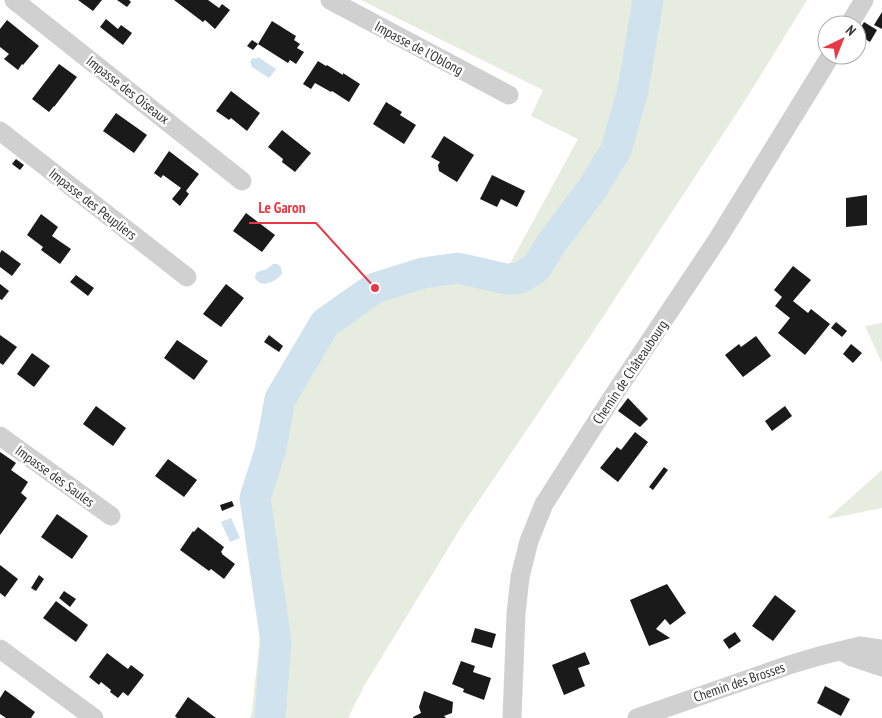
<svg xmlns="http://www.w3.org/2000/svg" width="882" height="718" font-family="'PT Sans Narrow',sans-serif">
<rect width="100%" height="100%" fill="#fff"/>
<!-- green -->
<g fill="#e6ecdf">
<path d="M361,0H807L746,99L595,329L463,524L364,686L348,718H250L252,712L263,606L248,501L256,440L282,379L322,315L382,278L447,260L506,271L578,139L531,116L543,90Z"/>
<path d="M882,323V363L865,326Z"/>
<path d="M882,470V508L827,519Z"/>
</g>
<!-- water -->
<g fill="#cfe2ee">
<path d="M258,57L276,69L269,78L252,67L250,61L253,58L257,59Z"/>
<path d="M273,264H277L281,267L282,274C275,282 261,289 255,278L256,273L260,271L267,269Z"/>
<path d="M231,518L240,538L230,542L221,522Z"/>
</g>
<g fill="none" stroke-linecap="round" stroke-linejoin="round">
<!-- river -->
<path stroke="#cfe2ee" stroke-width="31" d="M270,718L276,642L255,498L271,448L280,399L325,323L375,288L423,273L458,268L506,279L520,278L536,268L551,244L592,189L616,150L633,90L648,0"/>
</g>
<!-- building -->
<g fill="#1a1a1a">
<path d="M78,0H102L93,11Z"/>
<path d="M117,0H129L131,2L127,7Z"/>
<path d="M174,0H208L219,8L222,4L230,10L215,29L205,20L203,22Z"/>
<path d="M882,12V29L874,25Z"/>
<path d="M106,19L118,29L121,25L132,33L123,45L100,27Z"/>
<path d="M7,20L39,46L23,65L22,64L18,70L4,59L9,54L0,47V29Z"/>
<path d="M272,21L296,36L294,40L300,44L297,48L304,52L296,64L290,60L288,63L258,44L253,50L247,46L252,40L258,44Z"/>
<path d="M864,22L877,30L870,42L857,34Z"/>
<path d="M318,61L326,66L327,65L343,75V73L360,84L349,102L332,91L331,92L315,83L311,89L303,84Z"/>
<path d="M59,64L77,77L54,107V106L49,112L32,99Z"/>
<path d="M231,91L260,113L247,131L231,118L229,120L216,111Z"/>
<path d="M386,102L402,112L400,115L416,125L404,144L373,124Z"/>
<path d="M116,113L147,135L134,153L103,131Z"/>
<path d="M282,130L311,153L295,172L282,162L283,159L268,147Z"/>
<path d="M444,136L474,155L457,182L439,171L438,165L440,162L431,157Z"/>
<path d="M169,151L199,174L186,191L189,194L180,206L172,199L181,188L163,175L161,178L154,173Z"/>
<path d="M16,159L24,165L20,170L12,164Z"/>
<path d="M492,175L525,191L517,207L501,199L497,207L480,199Z"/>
<path d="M867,195V225L846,227V198Z"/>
<path d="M246,213L275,235L262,252L233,231Z"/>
<path d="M41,214L58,227L52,236L71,249L60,264L41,250L43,247L27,235Z"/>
<path d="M2,250L21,264L12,276L0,267V253Z"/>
<path d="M793,266L811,280L793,301L808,313L811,309L830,324L805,355L778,333L790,318L775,306L782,297L774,290Z"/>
<path d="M76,275L94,288L88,296L70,282Z"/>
<path d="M0,284L9,291L2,300L0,299Z"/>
<path d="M226,284L244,298L221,327L203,314Z"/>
<path d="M836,322L847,331L842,337L831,328Z"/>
<path d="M0,335L17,347L3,365L0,363Z"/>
<path d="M269,335L283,346L279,352L264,342Z"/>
<path d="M756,336L771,356L743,377L725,355L739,344L741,347Z"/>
<path d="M177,340L208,361L194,380L164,358Z"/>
<path d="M851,344L862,353L853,363L843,354Z"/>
<path d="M32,353L50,366L34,387L17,374Z"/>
<path d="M628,398L648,419L640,427L618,411Z"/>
<path d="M96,406L126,428L113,446L83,424Z"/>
<path d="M785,406L792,416L772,431L765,421Z"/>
<path d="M635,432L648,442L618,482L600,468L617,447L621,450Z"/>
<path d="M0,452L16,463L11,470L28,482L21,493L27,498L0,535Z"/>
<path d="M168,459L197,480L184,497L155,476Z"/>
<path d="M664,467L668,470L653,490L649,487Z"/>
<path d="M232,501L234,506L222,511L220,505Z"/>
<path d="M57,514L88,536L72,559L41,537Z"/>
<path d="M198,527L224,547L221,552L222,553V554L235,564L224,579L211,569L209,571L180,550L193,531L194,532Z"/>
<path d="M0,565L18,579L5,597L0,593Z"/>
<path d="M39,575L44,579L36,591L31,588Z"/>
<path d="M667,584L686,613L670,625L665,619L656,629L670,638L649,646L630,600Z"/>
<path d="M64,591L76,599L70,607L59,598Z"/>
<path d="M775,595L796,611L773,641L752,626Z"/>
<path d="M56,601L88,625L76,642L43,618Z"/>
<path d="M475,628L496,634L492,648L471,642Z"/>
<path d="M735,632L741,641L729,649L723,640Z"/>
<path d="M585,652L590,664L578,668L585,686L564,695L552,665Z"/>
<path d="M107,653L128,669L131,665L144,675L128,696L123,692L118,698L110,692L111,690L101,682L99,685L89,677Z"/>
<path d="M461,661L475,666L473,672L491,678L484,700L463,692L464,689L452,684Z"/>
<path d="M825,686L850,699L841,716L817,703Z"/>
<path d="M5,690L35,712L31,718H6L0,714V698Z"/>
<path d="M424,691L453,702L452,713L444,716L446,718H413V717L421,713L419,707Z"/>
<path d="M188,697L216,718H177L175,716Z"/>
</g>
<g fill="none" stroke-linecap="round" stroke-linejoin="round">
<!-- minor -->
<g stroke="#d0d0d0" stroke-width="19">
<path d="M14,0L242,181"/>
<path d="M330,0L509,95"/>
<path d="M849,25L864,0"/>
<path d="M0,131L187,277"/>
<path d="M0,436L111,516"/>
<path d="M0,649L94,718"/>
<path d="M842,651L852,657L882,667"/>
<path d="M512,718L516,614L520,577L529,541L544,504L613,396L719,237L831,55"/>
<path d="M637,718L789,665L819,656L860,646L882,649"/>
</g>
</g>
<g text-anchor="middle" stroke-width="5" stroke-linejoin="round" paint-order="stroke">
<!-- street labels -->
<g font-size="14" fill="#333" stroke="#fff">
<text transform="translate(419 48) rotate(28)" y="5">Impasse de l'Oblong</text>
<text transform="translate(128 90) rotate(38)" y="5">Impasse des Oiseaux</text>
<text transform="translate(93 204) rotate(38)" y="5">Impasse des Peupliers</text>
<text transform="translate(630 372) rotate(-56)" y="5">Chemin de Châteaubourg</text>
<text transform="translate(55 476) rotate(36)" y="5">Impasse des Saules</text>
<text transform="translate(739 682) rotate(-19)" y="5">Chemin des Brosses</text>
</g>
</g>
<!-- callouts -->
<path fill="none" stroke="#e63946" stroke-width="2" d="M375 288L316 223H249"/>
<circle fill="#e63946" stroke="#fff" stroke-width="2" cx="375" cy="288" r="5"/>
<g font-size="15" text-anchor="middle" font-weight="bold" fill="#e63946" stroke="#fff" stroke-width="5" stroke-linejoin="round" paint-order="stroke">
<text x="282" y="213">Le Garon</text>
</g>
<!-- north arrow -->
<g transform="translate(842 40) rotate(43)"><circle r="24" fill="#ffffff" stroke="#adadad"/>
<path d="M0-4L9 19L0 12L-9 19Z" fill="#e63946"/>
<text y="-8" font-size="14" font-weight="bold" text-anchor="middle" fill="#333333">N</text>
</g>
</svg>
